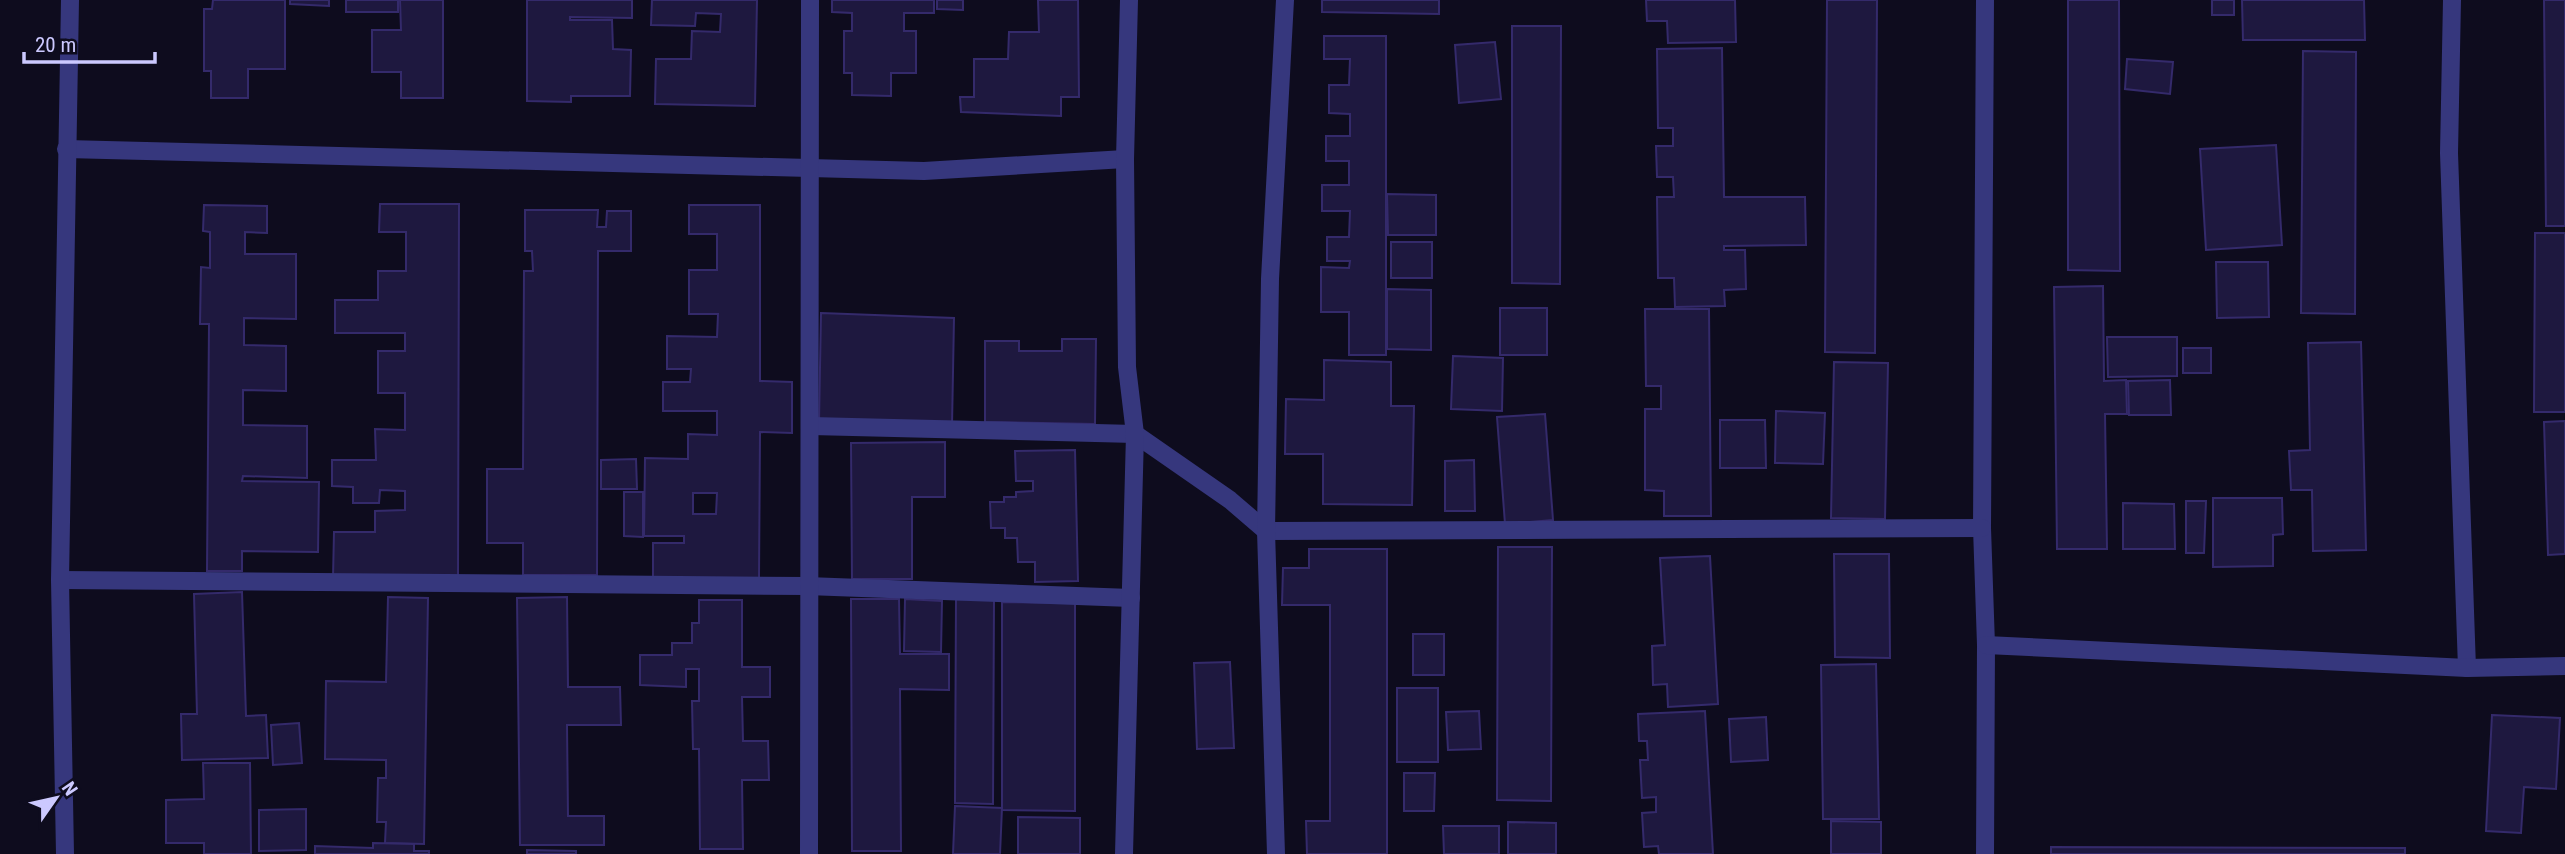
<svg xmlns="http://www.w3.org/2000/svg" width="2565" height="854" font-family="'Roboto Condensed',sans-serif">
<rect width="100%" height="100%" fill="#0e0c1e"/>
<!-- building -->
<g fill="#1e183f" stroke="#342a6b" stroke-width="2" fill-rule="evenodd">
<path d="M213,0H285V69H248V98H211V71H204V9H212Z"/>
<path d="M290,0H329V6L290,4Z"/>
<rect x="346" y="0" width="52" height="12"/>
<path d="M400,0H443V98H401V72H372V30H401Z"/>
<path d="M527,0H632V18L570,17V20H612L613,49L631,50L630,96H571V102L527,101Z"/>
<path d="M652,0H757L755,106L655,104L656,59H691L692,31L720,32L721,14L696,13L695,26L651,25Z"/>
<path d="M832,0H934V13H904V31H916V73H891V96L852,95V73H844V31H852V13L832,12Z"/>
<path d="M937,0H963V10L937,9Z"/>
<path d="M1038,0H1078L1079,97H1061V116L961,112L960,97H974V59H1008L1009,32H1039Z"/>
<path d="M1322,0H1439V14L1322,12Z"/>
<path d="M1646,0H1735L1736,42L1668,43L1667,21H1647Z"/>
<path d="M1827,0H1877L1875,353L1825,352Z"/>
<path d="M2068,0H2119L2120,271L2068,270Z"/>
<rect x="2212" y="0" width="22" height="15"/>
<path d="M2242,0H2364L2365,40H2243Z"/>
<path d="M2544,0H2565V226H2546Z"/>
<path d="M1512,26H1561L1560,284L1512,283Z"/>
<path d="M1324,36H1386V355H1349V312H1321V267L1349,268L1350,261H1327V237H1349L1350,211H1322V185H1349V161H1326V136H1350V114L1329,113V85H1349L1350,59H1324Z"/>
<path d="M1495,42L1501,99L1459,103L1455,45Z"/>
<path d="M1722,48L1724,197H1805L1806,245L1724,246V250H1745L1746,289L1724,290L1725,306L1675,307L1674,278H1658L1657,197H1674L1673,177H1657L1656,146H1673V128H1658L1657,49Z"/>
<path d="M2303,51L2356,52L2355,314L2301,313Z"/>
<path d="M2127,59L2173,62L2170,94L2125,89Z"/>
<path d="M2276,145L2282,245L2206,250L2200,149Z"/>
<path d="M1387,194L1436,195V235H1388Z"/>
<path d="M380,204H459L458,578H333L334,532H375V511L405,510V491L380,490L379,503H353V487L332,486V460H376L375,429L405,430V393H378V351H405V333H335V300H378V271H406V232H379Z"/>
<path d="M204,205L267,206V233L245,232V254H296V319L244,318V345L286,346V391L243,390V425L307,426V478L243,476L242,481L319,482L318,552L242,551V571H207L209,324H200L201,267L210,268V232L203,231Z"/>
<path d="M689,205H760V381L792,382V433L760,432L759,579H653V543H684V536H644L645,458L688,459V434L717,435V411H663V382H690L691,369H667V336L717,337L718,314H689V270H717V234H689ZM693,493H717L716,514H693Z"/>
<path d="M525,210H598L597,227H606L607,211H631V251H598L597,575H523V543H487V469H523L524,271H533L532,251H525Z"/>
<path d="M2535,233H2565V412H2534Z"/>
<rect x="1391" y="242" width="41" height="36"/>
<path d="M2216,262H2268L2269,317L2217,318Z"/>
<path d="M2103,286L2104,381L2126,380L2127,414H2105L2107,549H2057L2054,287Z"/>
<path d="M1387,289L1431,290V350L1387,349Z"/>
<rect x="1500" y="308" width="47" height="47"/>
<path d="M1645,309H1709L1711,516H1664V491L1645,490V409H1661V386H1646Z"/>
<path d="M821,313L954,318L952,426L819,422Z"/>
<path d="M2107,337H2177V376L2108,377Z"/>
<path d="M1062,339H1096L1095,424L985,422V341H1019V351H1062Z"/>
<path d="M2361,342L2366,550L2313,551L2312,490H2291L2289,451L2310,450L2308,343Z"/>
<rect x="2183" y="348" width="28" height="25"/>
<path d="M1453,356L1503,358L1502,411L1451,409Z"/>
<path d="M1324,360L1391,362V406H1414L1412,505L1323,504V454H1285L1286,399L1324,400Z"/>
<path d="M1834,362L1888,363L1885,519L1831,518Z"/>
<path d="M2170,380L2171,415H2129L2128,381Z"/>
<path d="M1776,411L1825,413L1823,464L1775,463Z"/>
<path d="M1545,414L1553,520L1505,524L1497,417Z"/>
<path d="M1720,420H1765L1766,468H1720Z"/>
<path d="M2565,421V554L2548,555L2544,422Z"/>
<path d="M945,442V497H912V579H852L851,443Z"/>
<path d="M1075,450L1078,581L1035,582V562H1018L1017,538H1005V528H991L990,502H1004V497H1016V492L1033,491V481H1016L1015,451Z"/>
<path d="M636,459L637,489H601V460Z"/>
<path d="M1474,460L1475,511H1445V461Z"/>
<path d="M624,492H643V537L624,536Z"/>
<path d="M2213,498H2282L2283,534L2273,535V566L2213,567Z"/>
<path d="M2186,501H2206L2204,553H2186Z"/>
<path d="M2123,503L2174,504L2175,549H2123Z"/>
<path d="M1498,547H1552L1551,801L1497,800Z"/>
<path d="M1309,549H1387V854H1307L1306,821H1330V605H1282L1283,568H1309Z"/>
<path d="M1834,554H1889L1890,658L1835,657Z"/>
<path d="M1710,556L1718,704L1668,707L1667,684L1653,685L1652,646L1665,645L1660,558Z"/>
<path d="M242,592L246,716L266,715L268,758L182,760L181,714H197L194,594Z"/>
<path d="M388,597L428,598L424,844L385,843L386,822H377L378,778H386V760L325,759L326,681L386,682Z"/>
<path d="M567,597L568,687H620L621,725H567L568,816H604V845H520L517,598Z"/>
<path d="M851,599H899L900,654H949V690L900,689L901,851H852Z"/>
<path d="M905,599L942,601L941,652L904,651Z"/>
<path d="M956,599L994,600L993,804L955,803Z"/>
<path d="M699,600H742V667H770V697H742L743,741H768L769,780H742L743,849H700L699,749H693L692,701H699V669H686V687L640,685V655H672V643H692V623H699Z"/>
<path d="M1002,602L1075,603V811L1002,810Z"/>
<rect x="1413" y="634" width="31" height="41"/>
<path d="M1230,662L1234,748L1197,749L1194,663Z"/>
<path d="M1876,664L1879,819H1823L1821,665Z"/>
<rect x="1397" y="688" width="41" height="74"/>
<path d="M1479,711L1481,749L1448,750L1446,712Z"/>
<path d="M1705,711L1713,854H1659L1658,846L1644,847L1642,813L1656,812V797L1642,798L1640,760H1648L1647,741H1639L1638,714Z"/>
<path d="M2492,715L2560,718L2556,789L2524,787L2521,833L2486,831Z"/>
<path d="M1766,717L1768,760L1731,762L1729,719Z"/>
<path d="M299,723L302,763L273,765L271,725Z"/>
<path d="M203,763H250L251,854H204V843H166V800L204,799Z"/>
<path d="M1404,773H1435L1434,811H1404Z"/>
<path d="M955,806L1002,808L1000,854H953Z"/>
<path d="M306,809V850L259,851V810Z"/>
<path d="M1018,817L1080,818V854H1018Z"/>
<path d="M1831,821L1881,822V854H1831Z"/>
<path d="M1508,822L1556,823V854H1508Z"/>
<path d="M1443,826H1499V854H1444Z"/>
<path d="M373,843L414,844V851H429V854H315V846L373,848Z"/>
<path d="M2051,847L2405,848V854H2051Z"/>
<path d="M527,850L576,851V854H527Z"/>
</g>
<g fill="none" stroke-linecap="round" stroke-linejoin="round">
<!-- street -->
<g stroke="#36377d" stroke-width="18">
<path d="M1985,0L1982,528L1986,645L1985,854"/>
<path d="M2452,0L2449,153L2467,668"/>
<path d="M66,149L924,171L1125,159"/>
<path d="M811,426L1135,434L1230,500L1266,531L1982,528"/>
<path d="M60,580L807,586L1131,598"/>
<path d="M1986,645L2467,668L2565,666"/>
<path d="M65,854L60,580L70,0"/>
<path d="M809,854L810,0"/>
<path d="M1124,854L1135,434L1127,367L1125,159L1129,0"/>
<path d="M1276,854L1266,531L1270,279L1285,0"/>
</g>
</g>
<!-- north arrow -->
<g transform="translate(56 798) rotate(56)" stroke="#0e0c1e" stroke-width="5" paint-order="stroke">
<path d="M0-5L12 26L0 18L-12 26Z" fill="#ccc9ff"/>
<text y="-10" font-size="19" font-weight="bold" text-anchor="middle" fill="#ccc9ff">N</text>
</g>
<!-- scale -->
<path d="M24 52v10h131v-10" fill="none" stroke="#ccc9ff" stroke-width="3.5"/>
<text x="35" y="52" font-size="21" fill="#ccc9ff" stroke="#0e0c1e" stroke-width="5" paint-order="stroke">20 m</text>
</svg>
